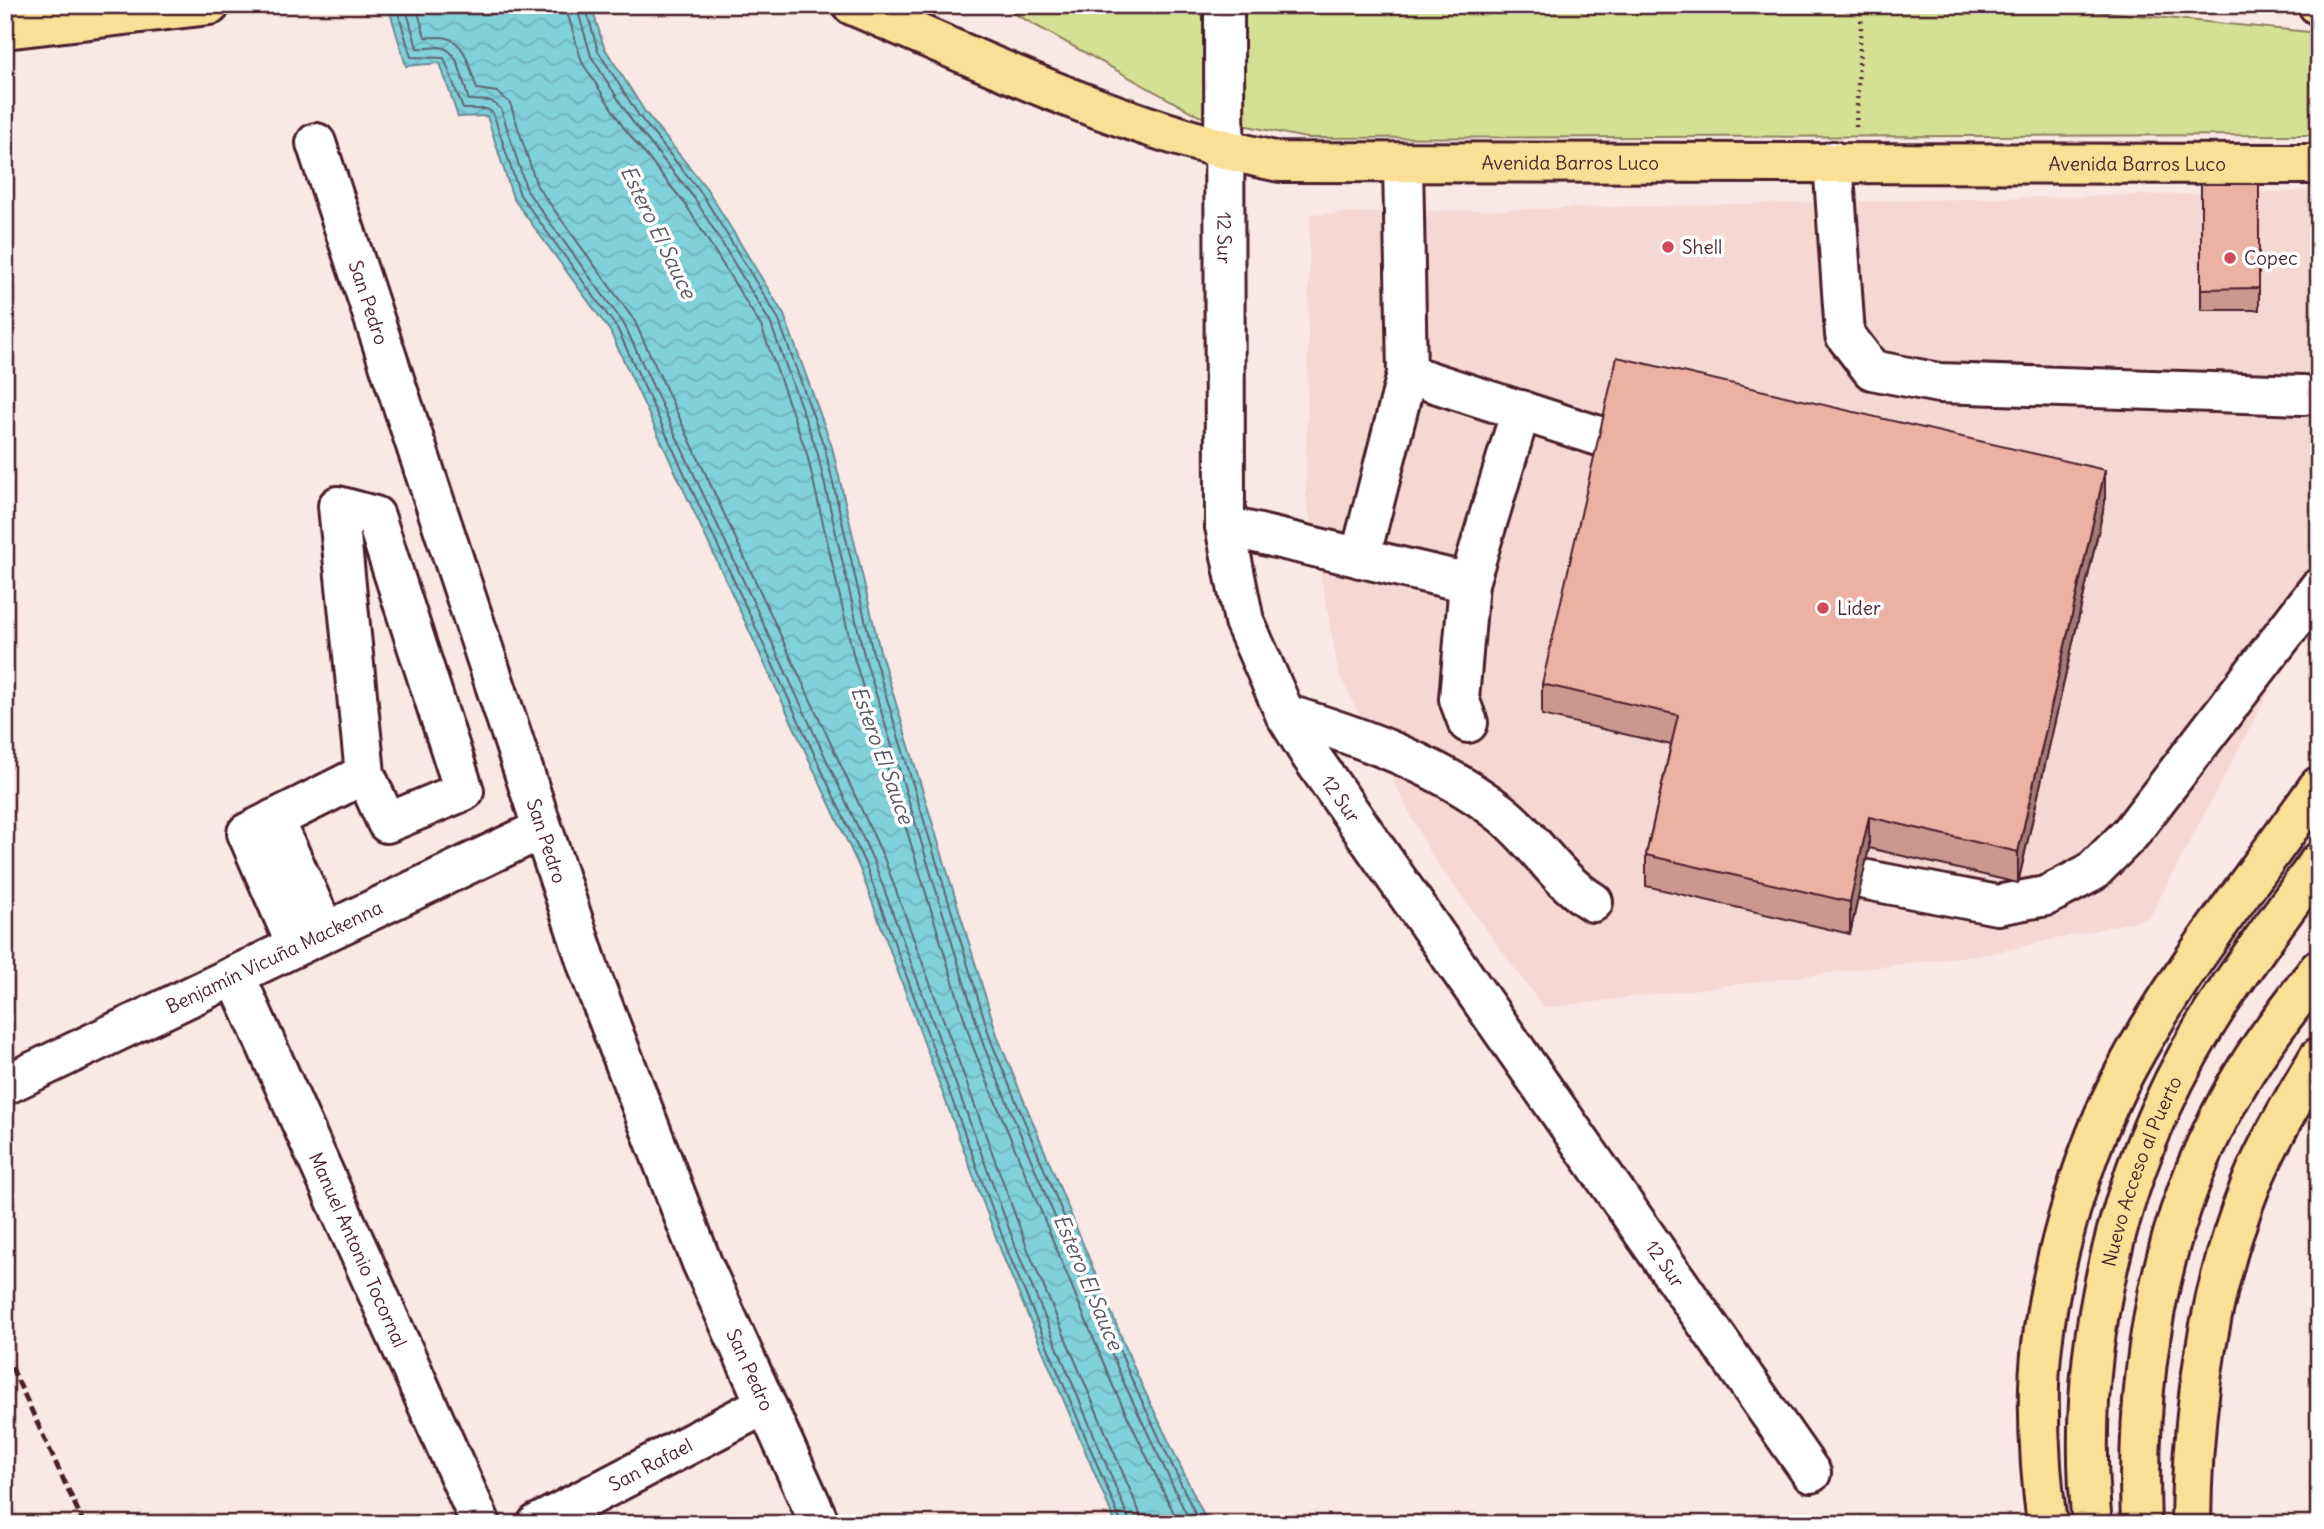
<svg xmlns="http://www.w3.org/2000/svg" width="2324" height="1529" font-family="Delius,sans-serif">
<defs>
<pattern id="water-waves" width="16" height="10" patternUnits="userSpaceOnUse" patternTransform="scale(1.75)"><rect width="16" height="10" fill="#80d1da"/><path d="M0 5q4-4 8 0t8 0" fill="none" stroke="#70b3bb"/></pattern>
</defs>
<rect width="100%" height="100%" fill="#f9e8e4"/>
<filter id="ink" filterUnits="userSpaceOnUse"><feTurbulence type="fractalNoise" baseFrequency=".0143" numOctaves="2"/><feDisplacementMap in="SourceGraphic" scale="14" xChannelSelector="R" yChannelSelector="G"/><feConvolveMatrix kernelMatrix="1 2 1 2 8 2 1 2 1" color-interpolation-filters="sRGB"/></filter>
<g filter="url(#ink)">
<!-- built -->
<path fill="#f5d8d1" d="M2319,191V598L2149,918L1993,953L1544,1008L1430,853L1339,674L1306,495L1310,214Z"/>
<!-- park -->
<path fill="#d4e194" stroke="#8f8060" stroke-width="2" d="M999,5H2033L2319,33V135L1306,138L1199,116Z"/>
<!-- water -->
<path fill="url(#water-waves)" stroke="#6a8a94" stroke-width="2" d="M388,5H591L604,47L645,112L707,189L784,315L832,447L880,651L998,1038L1137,1375L1208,1524H1116L1004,1259L860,869L610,331L513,198L487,116L458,117L440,63L406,66Z"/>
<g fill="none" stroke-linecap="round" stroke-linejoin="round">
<!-- shore -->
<g stroke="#606671" stroke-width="2">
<path d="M396,5L411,57L444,58L463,109H487L493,113L520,195L617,328L866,866L1010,1257L1122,1524"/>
<path d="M405,5L417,48C425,49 432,47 440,47C460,49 463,85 469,100L491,101L501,109L527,191L624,324L874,862L1018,1253L1131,1524"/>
<path d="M416,5L425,37C432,38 440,36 447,38C468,44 470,72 477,89L497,92L510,103L537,186L634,320L884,858L1028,1250L1139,1511L1142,1524"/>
<path d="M565,5L582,62L624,128L686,205L761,326L807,454L854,658L973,1047L1113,1386L1179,1524"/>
<path d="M576,5L591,56L632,121L695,199L770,322L817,451L864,655L983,1044L1123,1381L1191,1524"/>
<path d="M585,5L598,51L639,116L702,194L778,318L825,449L873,653L991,1041L1131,1378L1200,1524"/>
</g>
<!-- minor casing -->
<g stroke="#4a1f2b" stroke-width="44">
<g id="minor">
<path id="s1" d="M1224,5L1225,526L1244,621L1285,714L1311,756L1811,1473"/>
<path id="s2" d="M316,143L591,975L702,1263L820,1524"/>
<path d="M1833,161L1845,335L1872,370L1939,383L2304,395"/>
<path d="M1403,163L1407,374L1605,438"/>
<path d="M1225,526L1469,583"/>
<path d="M1360,558L1407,374"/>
<path d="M1285,714C1359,736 1440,765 1502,814C1537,842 1554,878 1593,902"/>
<path d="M1468,723L1459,699L1469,583L1521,410"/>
<path d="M274,819L325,931"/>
<path d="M1862,879L1997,905L2046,896L2092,872L2130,834L2319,588"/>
<path d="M296,945L247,833L365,774L338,506L375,516L464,791L387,823L365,774"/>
<path id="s3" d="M235,975L481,1524"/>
<path id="s4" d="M5,1085L542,829"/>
<path id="s5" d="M537,1524L764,1405"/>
</g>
</g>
<!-- major casing -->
<g stroke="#4a1f2b" stroke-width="44">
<g id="major">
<path id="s6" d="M852,5C992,65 1130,132 1280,162L2319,164"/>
<path d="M2318,5H2319"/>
<path d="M5,29L210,5"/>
</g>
</g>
<!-- highway casing -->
<g stroke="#4a1f2b" stroke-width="44">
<g id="highway">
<path d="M2047,1524C2041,1478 2038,1432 2039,1386C2042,1289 2081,1152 2128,1066C2181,968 2254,878 2319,786"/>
<path id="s7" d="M2092,1524C2074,1353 2116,1170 2206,1024C2240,968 2281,916 2319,862"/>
<path d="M2141,1524C2135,1377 2157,1231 2228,1101C2253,1054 2287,1011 2319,969"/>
<path d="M2191,1524C2192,1408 2208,1292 2251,1184C2269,1140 2295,1098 2319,1057"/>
</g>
</g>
<!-- path -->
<path stroke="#4a1f2b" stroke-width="4.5" stroke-dasharray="2 5" stroke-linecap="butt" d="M1856,127L1862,5"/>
<!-- minor -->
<use href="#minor" stroke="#fff" stroke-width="38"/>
<!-- major -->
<use href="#major" stroke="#fadf96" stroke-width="38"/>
<!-- highway -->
<use href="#highway" stroke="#fadf96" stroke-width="38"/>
<!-- rail -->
<path stroke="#4a1f2b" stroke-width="5" stroke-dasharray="10 5" stroke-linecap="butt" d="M5,1353L84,1524"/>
</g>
<!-- wall -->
<g fill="#ca988e" stroke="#4a1f2b" stroke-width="2">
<rect x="2201" y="184" width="58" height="126"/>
<path d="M2105,502L2018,883L1869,848L1850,934L1646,886V855L1671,745L1542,715V684Z"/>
</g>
<!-- shaded-wall -->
<g fill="#a47c74" stroke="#4a1f2b" stroke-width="2">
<path d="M2105,470V502L2018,883V852Z"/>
<path d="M1869,817V848L1850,934V902Z"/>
</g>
<!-- building -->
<g fill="#ebb1a5" stroke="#4a1f2b" stroke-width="2">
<path d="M2201,184H2259V288L2201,289Z"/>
<path d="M1617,357L2105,470L2018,852L1869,817L1850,902L1646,855L1678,715L1542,684Z"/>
</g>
</g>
<!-- markers -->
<g fill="#d1495b" stroke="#fff" stroke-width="2.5">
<circle cx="1668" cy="247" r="7"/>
<circle cx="2230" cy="258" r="7"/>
<circle cx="1823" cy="608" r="7"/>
</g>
<g text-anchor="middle" stroke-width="7" stroke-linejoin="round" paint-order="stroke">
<!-- street labels -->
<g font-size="19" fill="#4a1f2b" stroke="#fff">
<text dy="7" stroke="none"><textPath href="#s6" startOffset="747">Avenida Barros Luco</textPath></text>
<text dy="7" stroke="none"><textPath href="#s6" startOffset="1314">Avenida Barros Luco</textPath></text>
<text dy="7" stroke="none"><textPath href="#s1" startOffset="233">12 Sur</textPath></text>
<text dy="7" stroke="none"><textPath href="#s2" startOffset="168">San Pedro</textPath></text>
<text dy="7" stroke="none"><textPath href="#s1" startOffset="821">12 Sur</textPath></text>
<text dy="7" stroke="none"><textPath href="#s2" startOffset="735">San Pedro</textPath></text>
<text dy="7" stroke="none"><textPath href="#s4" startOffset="298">Benjamín Vicuña Mackenna</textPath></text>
<text dy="7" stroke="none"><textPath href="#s7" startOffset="360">Nuevo Acceso al Puerto</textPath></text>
<text dy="7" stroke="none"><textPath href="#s3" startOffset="301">Manuel Antonio Tocornal</textPath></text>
<text dy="7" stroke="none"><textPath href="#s1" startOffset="1388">12 Sur</textPath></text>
<text dy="7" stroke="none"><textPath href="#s2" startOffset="1302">San Pedro</textPath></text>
<text dy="7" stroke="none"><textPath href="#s5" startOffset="128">San Rafael</textPath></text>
</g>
<!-- poi labels -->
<g font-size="19" fill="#4a1f2b" stroke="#fff" text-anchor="start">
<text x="1682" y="254">Shell</text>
<text x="2244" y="265">Copec</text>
<text x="1837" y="615">Lider</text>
</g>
<!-- water labels -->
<g font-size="21" font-style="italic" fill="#5a5460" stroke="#fff">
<text transform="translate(658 232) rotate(64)" y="7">Estero El Sauce</text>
<text transform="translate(882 755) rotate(70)" y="7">Estero El Sauce</text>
<text transform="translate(1088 1282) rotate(67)" y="7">Estero El Sauce</text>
</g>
</g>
<!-- margin -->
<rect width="2324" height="1529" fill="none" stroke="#fff" stroke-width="28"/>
<rect x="14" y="14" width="2296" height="1501" fill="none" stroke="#4a1f2b" stroke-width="2.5" filter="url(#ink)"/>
</svg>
